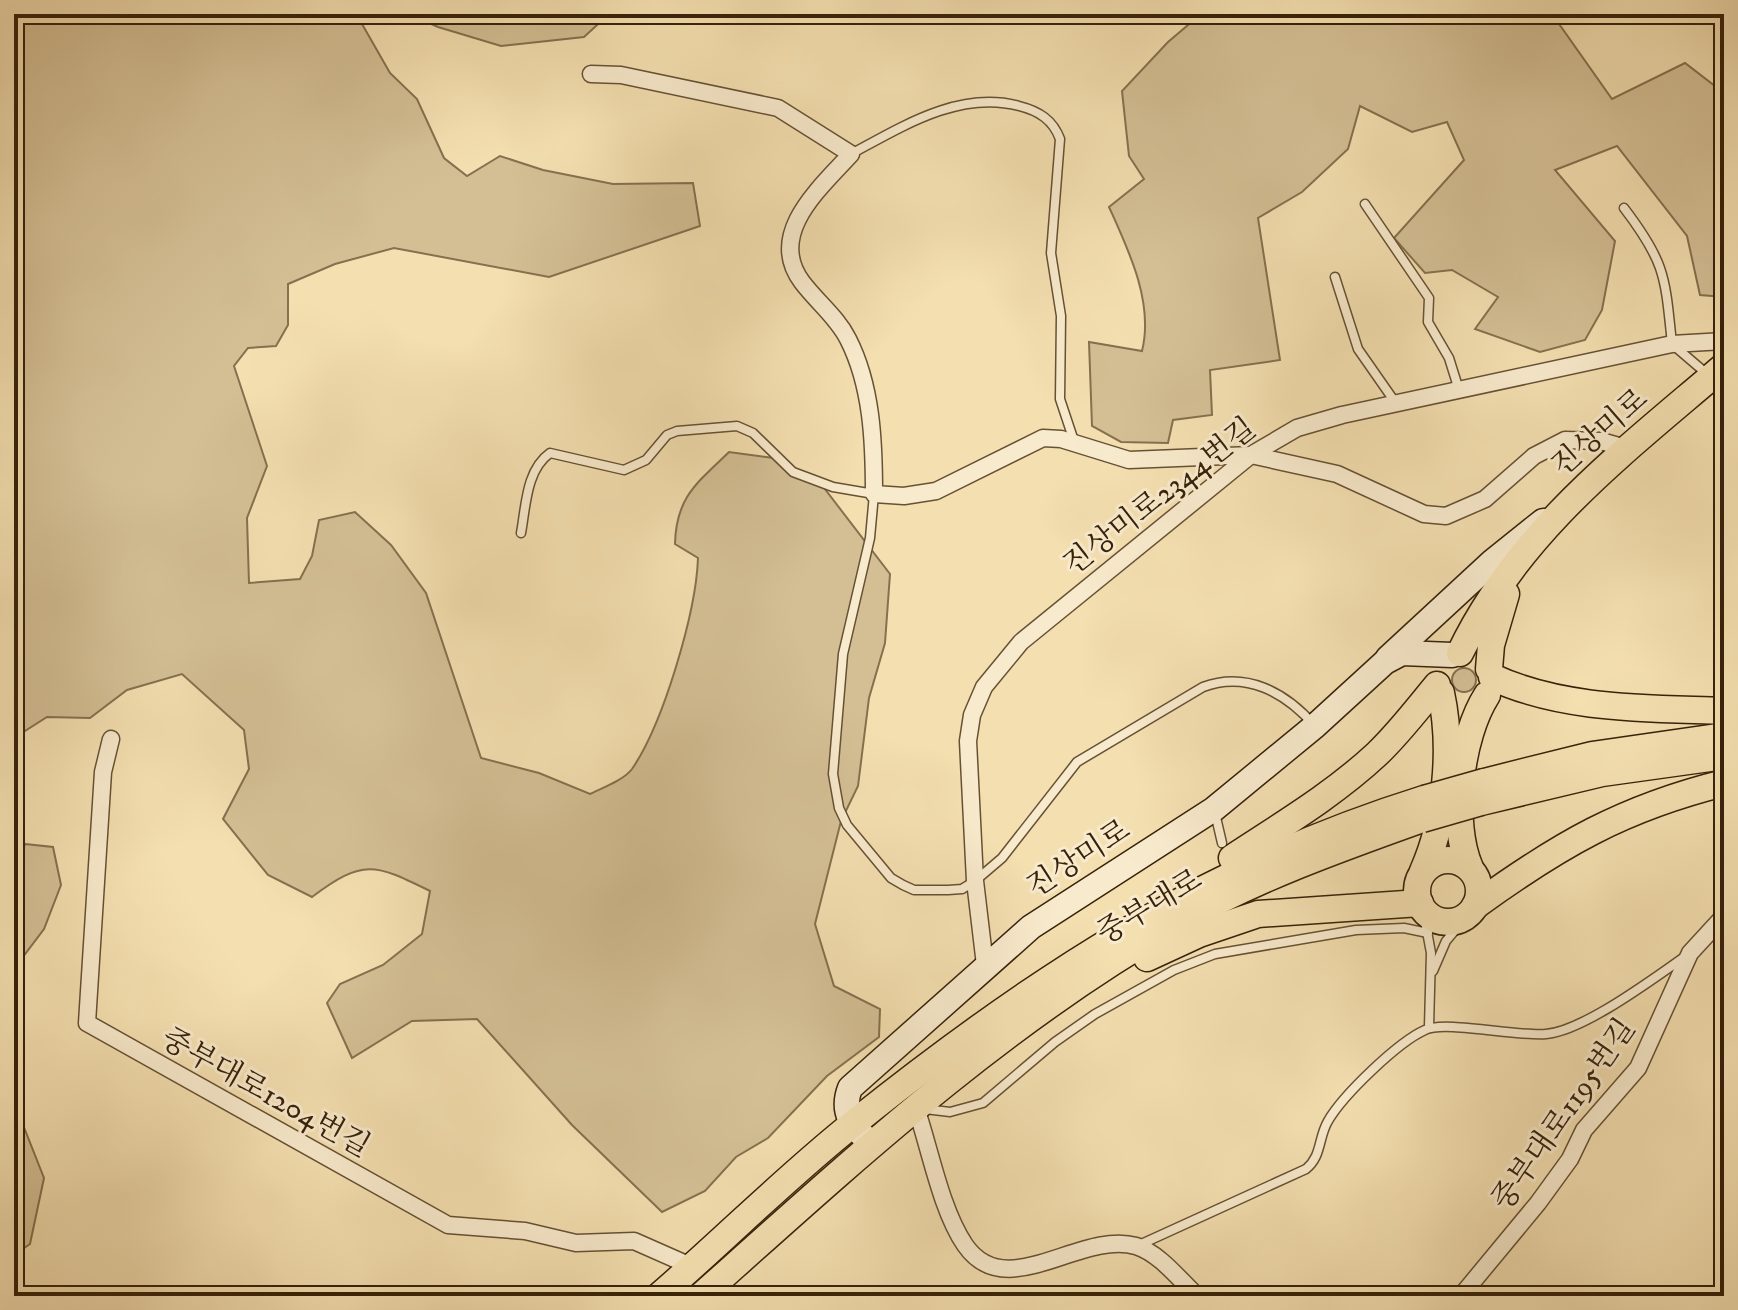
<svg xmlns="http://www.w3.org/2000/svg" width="1738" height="1310" font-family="'IM FELL DW Pica','Noto Serif KR',serif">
<rect width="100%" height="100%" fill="#f4dfb0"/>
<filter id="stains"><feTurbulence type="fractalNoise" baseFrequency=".0025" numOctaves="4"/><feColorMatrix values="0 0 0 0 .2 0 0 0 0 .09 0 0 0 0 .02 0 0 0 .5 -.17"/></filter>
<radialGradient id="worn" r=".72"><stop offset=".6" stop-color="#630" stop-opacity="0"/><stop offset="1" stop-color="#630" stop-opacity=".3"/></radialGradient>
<!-- green -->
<g fill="#d4bf94" stroke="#85704f" stroke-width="2">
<path d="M14,14H367L362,24L390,73L417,99L444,158L467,176L500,156L543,170L613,184L693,183L700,226L549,277L394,248L335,264L288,284V325L276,346L248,348L234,366L267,466L247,518L249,583L300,579L312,556L319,520L355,512L391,545L426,593L481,758L539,773L590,794C602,788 624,780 632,769C663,724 696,613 698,558L675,544C676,497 697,483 729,452L774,458L818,480L890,574L885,643L869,698L858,786L841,821L815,924L834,986L880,1009L879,1037L827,1076L768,1138L736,1157L705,1191L662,1212L572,1125L477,1019L412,1021L352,1058L327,1003L340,984L383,965L422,934L430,891C375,864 364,858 312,897L268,875L223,819L249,769L244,730L182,674L127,690L90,718L47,717L14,738Z"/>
<path d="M409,14H609L584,37L501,46L438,27Z"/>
<path d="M1201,14H1505L1509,21L1518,14H1552L1612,99L1685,63L1724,93V297L1700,295L1687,236L1617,146L1555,170L1615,241L1602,310L1585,340L1540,352L1475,329L1498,297L1452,270L1425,273L1394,238L1464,160L1447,122L1412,132L1360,106L1348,149L1302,192L1258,218L1280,360L1210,370L1212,415L1173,420L1168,443L1121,442L1092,426L1089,342L1142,351C1154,303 1129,251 1109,207L1144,179L1129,156L1122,91L1168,42Z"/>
<circle cx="1464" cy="680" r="12"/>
<path d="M25,844L53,847L61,885L44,929L23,957L14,989V870Z"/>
<path d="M14,1102L44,1178L30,1244L14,1255Z"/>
</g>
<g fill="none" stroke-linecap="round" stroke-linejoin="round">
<!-- lane casing -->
<g stroke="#665134" stroke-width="11">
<g id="lane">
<path d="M851,154C903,126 960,90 1019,106C1039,111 1053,120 1060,139L1051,253L1061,316L1060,399L1075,444"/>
<path d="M1365,204L1429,298L1428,322L1449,358L1459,390"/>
<path d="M1624,208C1666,263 1665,277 1672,344L1707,374"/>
<path d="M1335,277L1358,349L1395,402"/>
<path d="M521,533C526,506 526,470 550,453L624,470L646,460L667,435L677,431L737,426L753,433L793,472L833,487L874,494L870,538L843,654L833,774L839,808L847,825L891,878L903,885L914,890H948L962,889L975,881L1002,858L1077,762L1203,687C1246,671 1285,692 1314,725"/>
<path d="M1215,813L1222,843"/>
<path d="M1423,910L1431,953L1429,1027"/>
<path d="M1433,971L1446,941L1469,914"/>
<path d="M925,1109L950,1112L983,1103L1055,1042L1095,1014L1174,970L1215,954L1356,930L1404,928L1428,933"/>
<path d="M1137,1246L1306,1169C1322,1156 1318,1138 1328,1121C1343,1095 1398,1042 1425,1030C1444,1020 1518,1037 1546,1034C1583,1031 1651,980 1683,958"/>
</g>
</g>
<!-- street casing -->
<g stroke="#665134" stroke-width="19">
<g id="street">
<path d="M591,74L621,75L778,108L851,154C820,188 766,234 802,282C817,302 837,317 848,339C872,386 874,442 874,494L904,496L936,491L1043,438L1061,439L1129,460L1251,455L1337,474L1424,514L1446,516L1485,499L1534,456L1565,440L1601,441L1629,449"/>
<path d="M111,739L103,772L87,1023L448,1225L525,1231L576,1243L634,1241L693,1267"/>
<path d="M985,965L975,881L968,741L972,715L984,687L1021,642L1251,455L1297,428L1342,415L1672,344L1724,341"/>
<path d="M916,1108C930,1149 941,1210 965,1245C1006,1305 1080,1230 1136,1246C1159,1253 1179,1279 1197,1296"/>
<path d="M1461,1296L1538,1203L1570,1159L1584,1130L1638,1068L1690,953L1724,916"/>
</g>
</g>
<!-- secondary casing -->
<g stroke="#36220a" stroke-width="27">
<g id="secondary">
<path d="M1388,658L1493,561L1543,521"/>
<path d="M871,1144C854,1127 840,1114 850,1088L1031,927L1214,809L1315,726L1385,662L1402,653L1452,655"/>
</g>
</g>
<!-- primary casing -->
<g stroke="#36220a" stroke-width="29">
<g id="primary">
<path d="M1460,653C1519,530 1624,452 1724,366"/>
<path d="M1489,669L1491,645L1506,594"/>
<path d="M1492,677C1563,710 1646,708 1724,711"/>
<path d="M1484,782L1592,755L1724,736"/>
<path d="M1481,802L1602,773L1724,756"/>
<path d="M1232,858C1282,825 1333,795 1377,754C1399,733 1418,708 1437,685"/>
<circle cx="1448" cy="891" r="31"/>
<path d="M1470,868C1450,822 1460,737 1487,695"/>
<path d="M1423,871C1446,819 1453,749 1441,693"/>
<path d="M1475,906C1559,845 1623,808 1724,783"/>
<path d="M1147,958L1199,934L1258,914L1420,903"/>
<path d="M659,1296C725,1239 786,1177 854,1123C1034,979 1203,868 1424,799"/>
<path d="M701,1296C851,1162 1001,1023 1177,923C1254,879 1338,849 1422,819"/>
</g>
</g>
<!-- lane -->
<use href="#lane" stroke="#f8eacc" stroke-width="8"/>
<!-- street -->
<use href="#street" stroke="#f8eacc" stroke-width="16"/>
<!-- secondary -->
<use href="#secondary" stroke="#f8eacc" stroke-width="24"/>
<!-- primary -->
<use href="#primary" stroke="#f4dfb0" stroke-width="26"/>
<!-- primary-bridge casing -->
<g stroke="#36220a" stroke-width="29" stroke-linecap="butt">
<g id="primary-bridge">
<path d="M1424,799L1484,782"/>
<path d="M1422,819L1481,802"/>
</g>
</g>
<!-- primary-bridge -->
<use href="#primary-bridge" stroke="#f4dfb0" stroke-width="26"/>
</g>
<g text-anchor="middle" stroke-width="6" stroke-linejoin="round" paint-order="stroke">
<!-- street labels -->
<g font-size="30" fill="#36220a" stroke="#f8eacc">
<text transform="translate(1599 432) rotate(-41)" y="10">진상미로</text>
<text transform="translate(1159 496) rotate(-38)" y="10">진상미로2344번길</text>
<text transform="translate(1078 858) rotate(-33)" y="10">진상미로</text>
<text transform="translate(1149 906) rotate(-31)" y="10">중부대로</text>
<text transform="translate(266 1092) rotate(29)" y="10">중부대로1204번길</text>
<text transform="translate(1563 1114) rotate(-55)" y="10">중부대로1195번길</text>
</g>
</g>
<!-- margin -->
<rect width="1738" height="1310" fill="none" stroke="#f4dfb0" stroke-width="48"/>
<rect x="16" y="16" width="1706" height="1278" fill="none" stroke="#36220a" stroke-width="4"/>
<rect x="24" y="24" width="1690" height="1262" fill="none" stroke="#36220a" stroke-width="2"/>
<rect width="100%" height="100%" filter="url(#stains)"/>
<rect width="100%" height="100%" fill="url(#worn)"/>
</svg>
